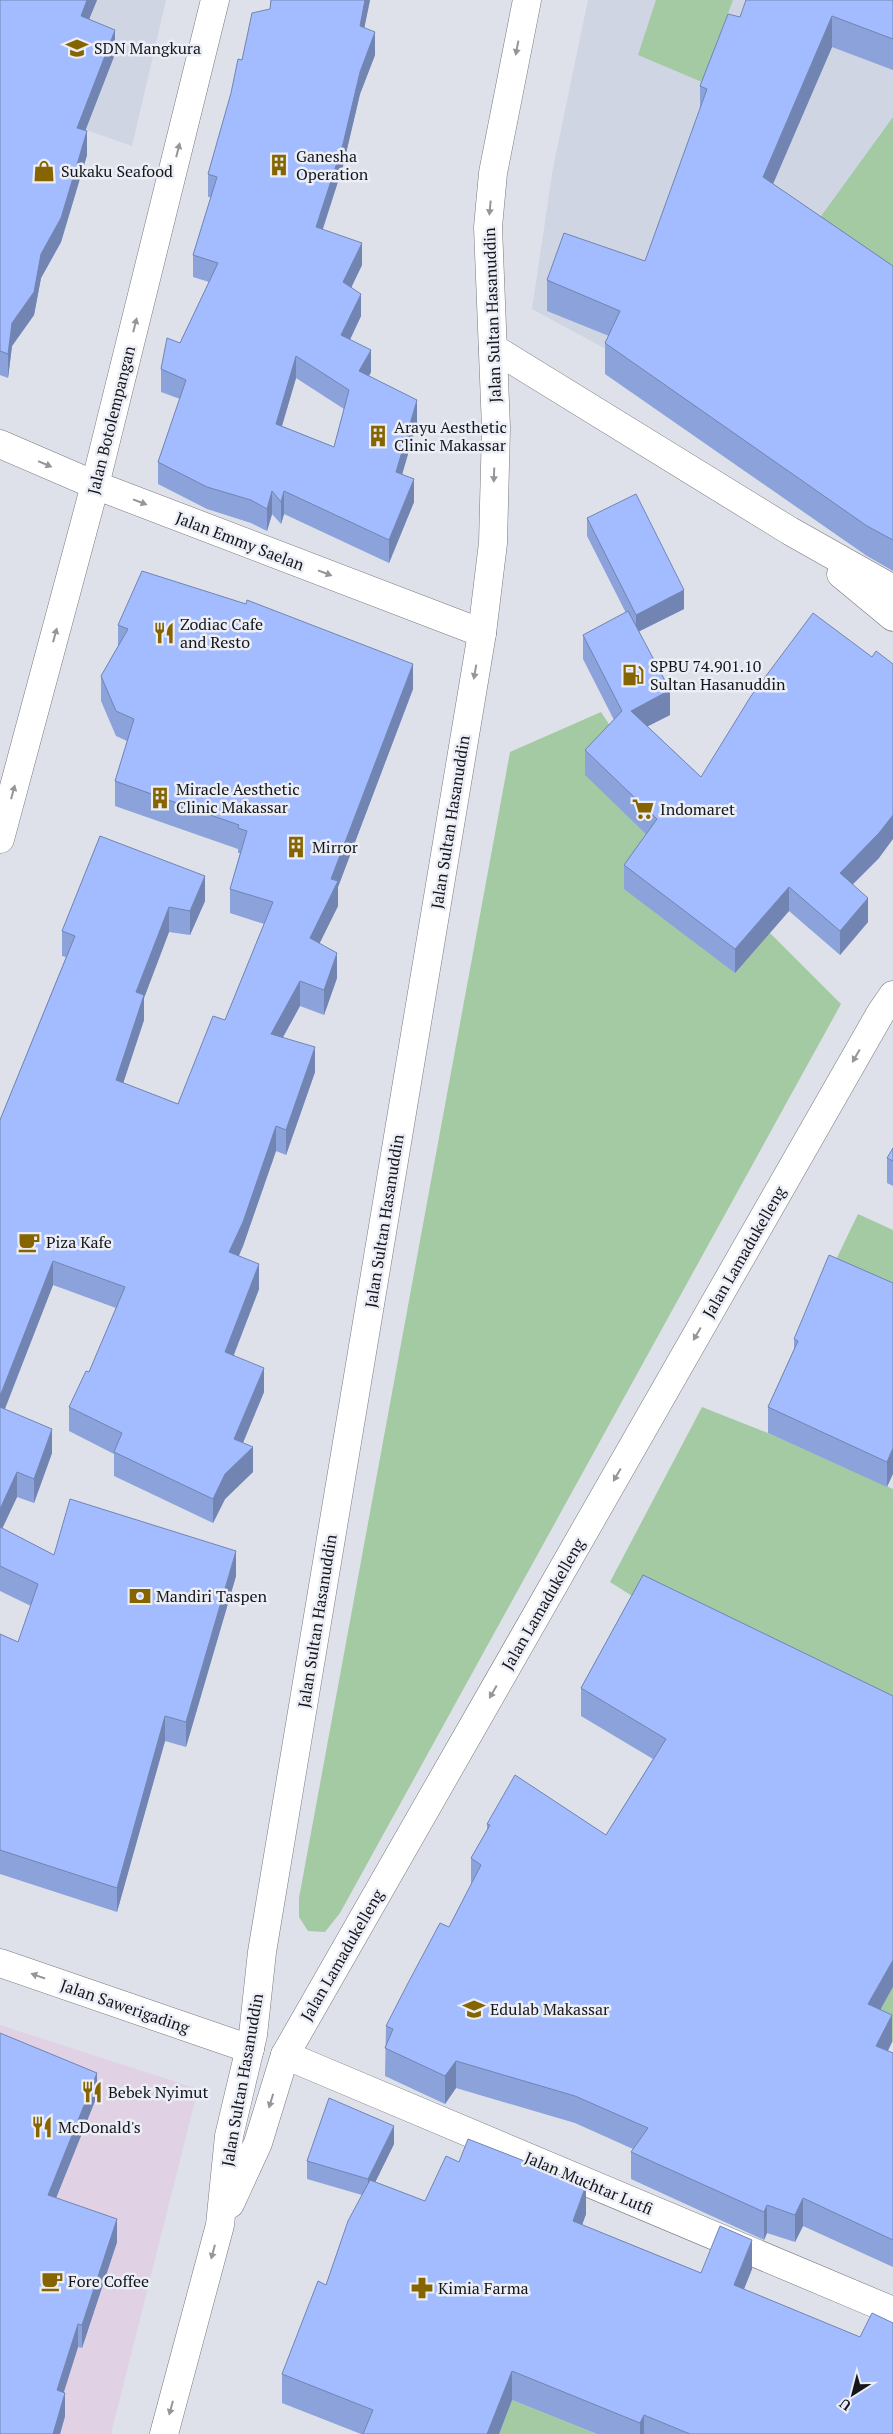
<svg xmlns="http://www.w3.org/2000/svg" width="893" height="2434" font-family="'PT Serif',serif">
<rect width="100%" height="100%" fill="#dee1e9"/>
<!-- commercial -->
<path fill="#e1d1e4" d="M0,2025L198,2089L111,2434H0Z"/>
<!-- built -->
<g fill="#cfd5e3">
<path d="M0,0H166L132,146L86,130Z"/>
<path d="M588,0H893V542L615,354L532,309L553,168Z"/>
</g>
<!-- green -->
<g fill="#a4caa4">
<path d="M656,0H733L702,82L638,55Z"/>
<path d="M893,117V271L811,230Z"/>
<path d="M601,712L616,735L770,933L841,1004L340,1913L325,1932L308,1931L299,1917V1898L510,752Z"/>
<path d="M858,1214L893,1230V1297L832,1268Z"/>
<path d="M702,1407L768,1433L893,1489V1722L643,1603L610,1582Z"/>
<path d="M893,1987V2042L868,2032Z"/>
<path d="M512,2400L597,2434H499Z"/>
</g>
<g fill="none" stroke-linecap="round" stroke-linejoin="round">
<!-- street casing -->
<g stroke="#76797f" stroke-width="29">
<g id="street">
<path d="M493,348L790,531L893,589"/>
<path d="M0,444L95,485L482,633"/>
<path d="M841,574L893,617"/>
<path d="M0,1963L250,2049"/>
<path d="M285,2055L893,2311"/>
</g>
</g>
<!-- secondary casing -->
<g stroke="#76797f" stroke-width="29">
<g id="secondary">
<path d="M0,839L95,485L215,0"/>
<path d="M230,2204L258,2143L285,2055L880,1014L893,995"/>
<path d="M164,2434L220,2225L229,2136L253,2035L262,1952L482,633L493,543L496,428L488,227L493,173L527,0"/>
</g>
</g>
<!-- street -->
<use href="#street" stroke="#fff" stroke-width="28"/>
<!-- secondary -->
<use href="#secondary" stroke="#fff" stroke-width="28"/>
</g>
<!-- wall -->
<g fill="#8ba2db" fill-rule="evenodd">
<path d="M0,0H97L89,19L115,54L85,131L87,155L61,242L41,278L34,315L12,346L8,378L0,375Z"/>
<path d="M271,0H370L364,28L375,55L360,94L343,166L323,229L362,265L351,287L361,316L350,340L371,372L369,376L417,423L402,475L414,502L389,563L284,514L281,524L272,514L267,531L251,523L207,509L158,484V462L180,399L161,392V369L180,343L209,282L193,277V255L211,197H208V174L242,60L270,9ZM296,378L344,409L334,447L282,426Z"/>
<path d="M893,0V70L832,47L773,184L893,266V571L867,556L605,374V343L609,336L547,311V280L645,261L700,110V86L740,17Z"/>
<path d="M587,518L684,609L639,631L670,715L647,726L701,777L879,858L853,884L868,922L840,955L789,911L735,973L624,889V865L646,834L585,775V750L614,720L583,659V635L626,613L587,536Z"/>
<path d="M118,625L413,689L338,887V906L319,943L337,978L324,1015L300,1006L283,1037L315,1072L286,1155L276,1151L243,1246L239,1256L259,1289L234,1355L264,1392L243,1443L253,1472L225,1499L213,1523L114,1476V1454L69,1431V1407L89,1372L116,1308L53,1285L5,1409L52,1453L34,1503L17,1497L2,1529L54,1555L236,1576L186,1747L165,1741L117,1912L0,1874V1634L18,1642L31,1606L0,1591V1120L66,957L62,956V931L100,836L205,901L190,935L169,932L144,998V1020L123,1083L178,1104L225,1020L264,924L230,913V889L240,853H238V849L115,806V781L127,741L116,736L101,701V676L118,646Z"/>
<path d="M893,1148V1186L887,1183V1158Z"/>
<path d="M893,1283L887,1487L768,1433V1407L794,1349V1339Z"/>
<path d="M643,1575L881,2009L892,2042L888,2051L893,2053V2267L803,2226L795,2242L767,2233L764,2240L631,2179V2152L633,2149L575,2123L456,2088L445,2104L385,2076L386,2026L449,1927L471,1885V1858L487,1830V1824L606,1835L653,1759L581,1716V1688Z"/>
<path d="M0,2033L97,2096L56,2198L117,2242L82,2348L78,2347L64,2392L65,2416L60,2434H0Z"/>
<path d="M394,2144L375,2182L425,2201L459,2162L586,2214L582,2225L701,2273L752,2269L744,2289L893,2434H597L512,2400L499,2434H361L282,2403V2374L326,2285L362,2195L307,2179V2161Z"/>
</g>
<!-- shaded-wall -->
<g fill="#7184b2">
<path d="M87,0H97L81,39V16Z"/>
<path d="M365,0H370L360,49V26Z"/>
<path d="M832,16V47L763,207V177Z"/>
<path d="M115,30V54L77,152V128Z"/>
<path d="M375,32V55L360,94L343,166L316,249V227L360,72Z"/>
<path d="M87,131V155L61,242L41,278L34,315L12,346L8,378V354L12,323L41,254Z"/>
<path d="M362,243V265L343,305V282Z"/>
<path d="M361,294V316L341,358V335Z"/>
<path d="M371,350V372L359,394V371Z"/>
<path d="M296,356V378L276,446V424Z"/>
<path d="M417,400V423L396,495V472Z"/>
<path d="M414,479V502L389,563V540Z"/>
<path d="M272,491V514L267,531V509Z"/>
<path d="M284,491V514L281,524V502Z"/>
<path d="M684,590V609L636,633V615Z"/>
<path d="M413,664V689L338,887V906L310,963V938L331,879Z"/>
<path d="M670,690V715L631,735V711Z"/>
<path d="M893,815V839L879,858L840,897V873Z"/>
<path d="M205,876V901L190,935V911Z"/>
<path d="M789,887V911L735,973V949Z"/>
<path d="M868,898V922L840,955V931Z"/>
<path d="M169,907V932L144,998V1020L116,1105V1080L136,992Z"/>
<path d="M337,953V978L324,1015V990Z"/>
<path d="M300,981V1006L271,1059V1034Z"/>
<path d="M315,1047V1072L286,1155V1130Z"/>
<path d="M276,1126V1151L243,1246L229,1277V1252Z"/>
<path d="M53,1261V1285L0,1421V1396Z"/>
<path d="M259,1264V1289L225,1377V1352Z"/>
<path d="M264,1368V1392L234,1464V1439Z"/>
<path d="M52,1429V1453L34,1503V1479Z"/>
<path d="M253,1447V1472L225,1499L213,1523V1499L225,1474Z"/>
<path d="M893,1448V1474L887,1487V1462Z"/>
<path d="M17,1472V1497L0,1533V1509Z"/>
<path d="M236,1551V1576L186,1747V1722Z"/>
<path d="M165,1716V1741L117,1912V1888Z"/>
<path d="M893,1960V1987L868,2032V2004Z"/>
<path d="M892,2015V2042L876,2074V2046Z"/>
<path d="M456,2061V2088L445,2104V2076Z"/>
<path d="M97,2073V2096L48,2218V2195Z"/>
<path d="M394,2126V2144L368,2197V2179Z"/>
<path d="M586,2185V2214L573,2250V2221Z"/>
<path d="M803,2198V2226L795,2242V2215Z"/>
<path d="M767,2205V2233L764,2240V2212Z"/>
<path d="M117,2219V2242L82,2348V2325Z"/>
<path d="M752,2240V2269L734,2314V2285Z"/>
<path d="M78,2324V2347L57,2413V2390Z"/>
<path d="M512,2371V2400L499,2434H487Z"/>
<path d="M65,2393V2416L60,2434H53Z"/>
<path d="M644,2415V2434H640V2423Z"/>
</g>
<!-- building -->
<g fill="#a2bcff" stroke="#7184b2" fill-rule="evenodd">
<path d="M0,0H87L81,16L115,30L77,128L87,131L61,218L41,254L34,292L12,323L8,354L0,351Z"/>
<path d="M271,0H365L360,26L375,32L360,72L343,144L316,227L362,243L343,282L361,294L341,335L371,350L359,371L417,400L396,472L414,479L389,540L284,491L281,502L272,491L267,509L251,500L207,487L158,462L186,380L161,369L167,338L180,343L218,263L193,255L217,177L208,174L231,93L238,59L242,60L252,13L270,9ZM296,356L349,390L334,447L276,424Z"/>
<path d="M746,0H893V39L832,16L763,177L893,266V540L867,526L605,343L620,311L547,280L564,233L645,261L707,89L700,86L728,14L740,17Z"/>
<path d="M636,494L684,590L636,615L587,518Z"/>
<path d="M142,571L246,604L247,600L413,664L331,879L338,881L310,938L337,953L324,990L300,981L271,1034L315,1047L286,1130L276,1126L243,1222L229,1252L259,1264L225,1352L264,1368L234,1439L253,1447L225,1474L213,1499L114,1452L122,1433L69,1407L86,1371L89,1372L125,1287L53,1261L0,1396V1120L75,936L62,931L100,836L205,876L190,911L169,907L136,992L144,995L116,1080L178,1104L213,1016L225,1020L273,902L230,889L247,831L238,828L239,825L115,781L134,719L116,711L101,676L128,629L118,625Z"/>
<path d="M628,611L670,690L631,711L701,777L751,696L813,613L872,657L876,651L893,664V815L879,833L840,873L868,898L840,931L789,887L735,949L624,865L657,819L585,750L622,711L583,635Z"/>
<path d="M893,1148V1161L887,1158Z"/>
<path d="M829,1255L893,1283V1448L887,1462L768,1407L798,1341L794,1339Z"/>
<path d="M0,1407L52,1429L34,1479L17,1472L0,1509Z"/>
<path d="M70,1499L236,1551L186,1722L165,1716L117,1888L0,1850V1634L18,1642L38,1584L0,1566V1527L54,1555Z"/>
<path d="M643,1575L893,1696V1960L868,2004L892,2015L876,2046L893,2053V2240L803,2198L795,2215L767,2205L764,2212L631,2152L648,2128L575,2096L456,2061L445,2076L385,2048L393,2029L386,2026L407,1985L440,1923L449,1927L481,1865L471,1858L490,1825L487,1824L515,1775L606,1835L666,1739L581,1688Z"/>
<path d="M0,2033L97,2073L48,2195L117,2219L82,2325L78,2324L57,2390L65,2393L53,2434H0Z"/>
<path d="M329,2098L394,2126L368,2179L307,2161Z"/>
<path d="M468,2139L586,2185L573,2221L701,2273L720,2226L752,2240L734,2285L860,2337L872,2313L893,2323V2434H690L644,2415L640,2423L512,2371L487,2434H363L373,2410L282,2374L318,2281L326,2285L348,2221L370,2180L425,2201L446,2156L459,2162Z"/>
</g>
<!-- one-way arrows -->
<defs><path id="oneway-solid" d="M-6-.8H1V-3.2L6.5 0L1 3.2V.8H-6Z" transform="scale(1.25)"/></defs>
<g fill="#969698">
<use href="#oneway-solid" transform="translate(517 48) rotate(101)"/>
<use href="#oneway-solid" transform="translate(178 150) rotate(-76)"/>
<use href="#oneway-solid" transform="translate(490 208) rotate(95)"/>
<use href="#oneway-solid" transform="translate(135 325) rotate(-76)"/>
<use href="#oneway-solid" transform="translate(45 464) rotate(23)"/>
<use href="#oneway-solid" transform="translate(494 475) rotate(92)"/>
<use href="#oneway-solid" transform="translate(140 502) rotate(21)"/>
<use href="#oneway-solid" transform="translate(325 573) rotate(21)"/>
<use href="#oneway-solid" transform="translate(55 635) rotate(-75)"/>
<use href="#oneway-solid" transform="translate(475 672) rotate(100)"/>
<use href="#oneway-solid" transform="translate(13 792) rotate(-75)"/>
<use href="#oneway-solid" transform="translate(856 1056) rotate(120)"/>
<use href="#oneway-solid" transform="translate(697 1334) rotate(120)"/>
<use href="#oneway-solid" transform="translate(617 1475) rotate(120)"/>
<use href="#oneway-solid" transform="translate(493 1692) rotate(120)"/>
<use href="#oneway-solid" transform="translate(38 1976) rotate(-161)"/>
<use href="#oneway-solid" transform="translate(271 2101) rotate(107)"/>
<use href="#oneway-solid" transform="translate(213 2252) rotate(105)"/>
<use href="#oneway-solid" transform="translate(171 2408) rotate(105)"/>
</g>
<!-- icons -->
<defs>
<g id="school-bare" transform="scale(1.725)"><path d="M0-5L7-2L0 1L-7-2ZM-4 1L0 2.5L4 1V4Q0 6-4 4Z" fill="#866400" stroke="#ebeef6" stroke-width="2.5" paint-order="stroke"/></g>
<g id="building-bare" transform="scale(1.725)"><path d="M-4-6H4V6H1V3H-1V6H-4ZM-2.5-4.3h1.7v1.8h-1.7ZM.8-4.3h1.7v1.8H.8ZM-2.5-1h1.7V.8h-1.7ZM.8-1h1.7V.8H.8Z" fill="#866400" stroke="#ebeef6" stroke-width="2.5" paint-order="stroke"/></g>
<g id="shop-bare" transform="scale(1.725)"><path d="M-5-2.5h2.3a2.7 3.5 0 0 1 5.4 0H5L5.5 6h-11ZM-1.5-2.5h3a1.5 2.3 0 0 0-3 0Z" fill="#866400" stroke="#ebeef6" stroke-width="2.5" paint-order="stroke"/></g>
<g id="restaurant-bare" transform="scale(1.725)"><path d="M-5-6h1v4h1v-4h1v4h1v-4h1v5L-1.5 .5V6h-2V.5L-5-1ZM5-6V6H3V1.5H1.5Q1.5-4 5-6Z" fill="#866400" stroke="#ebeef6" stroke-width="2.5" paint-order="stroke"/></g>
<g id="fuel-bare" transform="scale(1.725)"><path d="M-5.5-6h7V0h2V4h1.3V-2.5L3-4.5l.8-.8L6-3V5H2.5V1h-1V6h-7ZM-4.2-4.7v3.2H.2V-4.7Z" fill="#866400" stroke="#ebeef6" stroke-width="2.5" paint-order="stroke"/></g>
<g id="supermarket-bare" transform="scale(1.725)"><path d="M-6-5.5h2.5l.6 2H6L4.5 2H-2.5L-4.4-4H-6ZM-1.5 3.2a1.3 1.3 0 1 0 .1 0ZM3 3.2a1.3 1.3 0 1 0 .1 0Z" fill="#866400" stroke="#ebeef6" stroke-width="2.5" paint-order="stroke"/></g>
<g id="cafe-bare" transform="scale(1.725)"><path d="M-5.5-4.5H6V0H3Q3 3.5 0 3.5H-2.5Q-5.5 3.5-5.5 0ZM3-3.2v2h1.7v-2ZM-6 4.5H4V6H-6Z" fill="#866400" stroke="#ebeef6" stroke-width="2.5" paint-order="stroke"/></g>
<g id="bank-bare" transform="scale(1.725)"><path d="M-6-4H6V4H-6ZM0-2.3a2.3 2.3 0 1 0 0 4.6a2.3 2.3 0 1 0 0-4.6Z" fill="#866400" stroke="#ebeef6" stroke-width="2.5" paint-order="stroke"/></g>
<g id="pharmacy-bare" transform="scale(1.725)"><path d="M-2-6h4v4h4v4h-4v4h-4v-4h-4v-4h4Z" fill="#866400" stroke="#ebeef6" stroke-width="2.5" paint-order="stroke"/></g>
</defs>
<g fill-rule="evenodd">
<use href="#school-bare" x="77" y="48"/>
<use href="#building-bare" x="279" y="165"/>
<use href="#shop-bare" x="44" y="171"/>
<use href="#building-bare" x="378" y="436"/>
<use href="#restaurant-bare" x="164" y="633"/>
<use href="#fuel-bare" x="633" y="675"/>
<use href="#building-bare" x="160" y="798"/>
<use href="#supermarket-bare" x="643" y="809"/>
<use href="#building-bare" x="296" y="847"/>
<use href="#cafe-bare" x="29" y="1242"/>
<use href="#bank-bare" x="140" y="1596"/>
<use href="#school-bare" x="474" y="2009"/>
<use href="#restaurant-bare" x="92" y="2092"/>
<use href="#restaurant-bare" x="42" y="2127"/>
<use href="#cafe-bare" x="52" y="2281"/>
<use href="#pharmacy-bare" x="422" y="2288"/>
</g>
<g text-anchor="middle" stroke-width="5" stroke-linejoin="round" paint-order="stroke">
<!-- poi labels -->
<g font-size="16" fill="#151619" stroke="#ebeef6" text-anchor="start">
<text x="94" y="54">SDN Mangkura</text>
<text x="296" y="162">Ganesha<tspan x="296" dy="18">Operation</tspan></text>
<text x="61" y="177">Sukaku Seafood</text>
<text x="394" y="433">Arayu Aesthetic<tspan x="394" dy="18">Clinic Makassar</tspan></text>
<text x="180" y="630">Zodiac Cafe<tspan x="180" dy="18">and Resto</tspan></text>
<text x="650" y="672">SPBU 74.901.10<tspan x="650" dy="18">Sultan Hasanuddin</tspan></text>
<text x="176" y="795">Miracle Aesthetic<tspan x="176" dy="18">Clinic Makassar</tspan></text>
<text x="660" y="815">Indomaret</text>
<text x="312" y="853">Mirror</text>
<text x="46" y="1248">Piza Kafe</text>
<text x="156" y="1602">Mandiri Taspen</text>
<text x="490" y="2015">Edulab Makassar</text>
<text x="108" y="2098">Bebek Nyimut</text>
<text x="58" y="2133">McDonald's</text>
<text x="68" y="2287">Fore Coffee</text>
<text x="438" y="2294">Kimia Farma</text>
</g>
<!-- street labels -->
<g font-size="16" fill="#151619" stroke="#ebeef6">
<text transform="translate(492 315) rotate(-92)" y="6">Jalan Sultan Hasanuddin</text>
<text transform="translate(111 420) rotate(-76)" y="6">Jalan Botolempangan</text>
<text transform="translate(240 541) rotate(21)" y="6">Jalan Emmy Saelan</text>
<text transform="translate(450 822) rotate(-81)" y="6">Jalan Sultan Hasanuddin</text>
<text transform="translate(384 1221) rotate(-81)" y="6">Jalan Sultan Hasanuddin</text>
<text transform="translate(744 1252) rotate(-60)" y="6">Jalan Lamadukelleng</text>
<text transform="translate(543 1604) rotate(-60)" y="6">Jalan Lamadukelleng</text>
<text transform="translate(317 1621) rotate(-81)" y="6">Jalan Sultan Hasanuddin</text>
<text transform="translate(342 1955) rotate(-60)" y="6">Jalan Lamadukelleng</text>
<text transform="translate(125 2006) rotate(19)" y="6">Jalan Sawerigading</text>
<text transform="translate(242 2080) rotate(-80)" y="6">Jalan Sultan Hasanuddin</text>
<text transform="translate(589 2183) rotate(23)" y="6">Jalan Muchtar Lutfi</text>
</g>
</g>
<!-- north arrow -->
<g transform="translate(853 2394) rotate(216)" stroke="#ebeef6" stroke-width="4" paint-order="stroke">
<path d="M0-4L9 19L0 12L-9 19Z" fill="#151619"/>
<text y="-8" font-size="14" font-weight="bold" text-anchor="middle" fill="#151619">U</text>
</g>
</svg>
